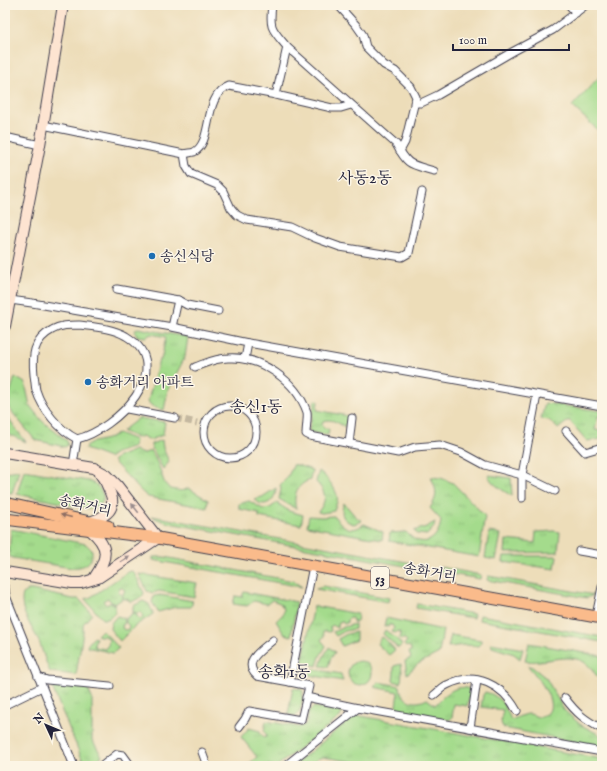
<svg xmlns="http://www.w3.org/2000/svg" width="607" height="771" font-family="'IM FELL English','Noto Serif KR',serif">
<defs>
<pattern id="grass-tufts" width="24" height="20" patternUnits="userSpaceOnUse"><rect width="24" height="20" fill="#a4db8c"/><path d="M3 7l-1-3M5 7V3M7 7l1-3M15 17l-1-3M17 17v-4M19 17l1-3" fill="none" stroke="#8dbc7a"/></pattern>
</defs>
<rect width="100%" height="100%" fill="#fcf5e5"/>
<filter id="ink" filterUnits="userSpaceOnUse"><feTurbulence type="fractalNoise" baseFrequency=".025" numOctaves="2"/><feDisplacementMap in="SourceGraphic" scale="8" xChannelSelector="R" yChannelSelector="G"/><feConvolveMatrix kernelMatrix="1 2 1 2 8 2 1 2 1" color-interpolation-filters="sRGB"/></filter>
<filter id="wash" filterUnits="userSpaceOnUse"><feTurbulence type="fractalNoise" baseFrequency=".012" numOctaves="4" result="noise"/><feDisplacementMap in="SourceGraphic" scale="16" xChannelSelector="R" yChannelSelector="G"/><feGaussianBlur stdDeviation="0.9" result="paint"/><feColorMatrix in="noise" values="0 0 0 0 0 0 0 0 0 0 0 0 0 0 0 0 0 1.4 0 .05"/><feComposite in="paint" operator="in"/></filter>
<g filter="url(#wash)">
<rect width="100%" height="100%" fill="#edddb9"/>
<!-- grass -->
<g fill="url(#grass-tufts)" stroke="#637e64">
<path d="M138,328L188,337L185,357L168,390L164,410C157,408 151,408 148,401L159,360H161L166,337L151,334L146,337L137,336L135,333L136,329Z"/>
<path d="M15,377L25,383L30,406L42,421L67,441L68,445L65,447L35,440L8,407L10,393Z"/>
<path d="M315,400L318,401L317,410L348,416L345,427C338,423 332,418 323,421L322,425L325,428L329,429L328,435L310,432L309,430Z"/>
<path d="M545,403L601,411L602,417L598,416L595,430L602,431V439L587,441L569,420L558,429L549,420L541,419Z"/>
<path d="M5,414L26,442L10,435L5,430Z"/>
<path d="M139,418L165,422L163,435L150,440L143,436L137,438L122,431Z"/>
<path d="M118,433L135,440L134,447L116,453L109,458L85,449L86,446L90,443L107,439Z"/>
<path d="M162,440L163,448L169,462L163,469L151,446V444Z"/>
<path d="M135,450C141,454 144,455 150,450C153,455 157,461 159,467C163,476 163,489 176,490C181,491 184,491 188,488L208,500L207,508L148,497L142,492L113,461L118,457Z"/>
<path d="M294,464L312,470L310,480C296,485 293,495 296,509L279,499L281,489L280,485L287,478Z"/>
<path d="M19,470L12,493L5,492V472Z"/>
<path d="M24,470L88,481L95,484L100,489L103,495V501L99,506L91,509L17,494Z"/>
<path d="M319,471C326,476 340,492 337,502C336,505 335,507 334,511L322,513L318,512C327,500 327,493 316,482Z"/>
<path d="M488,475L511,478L512,496C504,491 491,484 488,475Z"/>
<path d="M431,477L441,478L453,483L485,516L479,557L389,541L390,533L406,532C409,535 413,539 416,540C431,546 440,533 441,520L430,508C438,497 437,490 431,477Z"/>
<path d="M276,488C276,501 264,510 254,499L262,497Z"/>
<path d="M249,501L263,509L270,508L277,503L289,511L303,515L301,525L259,517V513L239,509V504Z"/>
<path d="M344,503L355,516L362,521L354,524C342,521 340,513 344,503Z"/>
<path d="M152,516L412,563L411,567L169,523L157,519Z"/>
<path d="M309,516L321,517L334,516C343,527 351,534 364,524L383,532L382,540L307,526Z"/>
<path d="M435,522L434,527L427,535L417,534L414,531L426,527Z"/>
<path d="M11,529L86,544L92,550C93,564 84,567 72,568L13,558L9,556Z"/>
<path d="M554,531L560,532L558,552L505,553L506,540L535,543L536,532Z"/>
<path d="M489,532L501,534L496,560L485,558Z"/>
<path d="M504,556H557L555,569L503,562Z"/>
<path d="M153,557H164L293,581L302,587L153,560Z"/>
<path d="M440,567L481,575L480,579L440,572Z"/>
<path d="M131,571L134,572L144,593L142,597L131,602L127,599H123V594L125,590L120,587L118,592L121,594L122,599L115,604L111,602L108,598L103,601L106,605L110,603L115,605V613L108,619H102L85,599L91,597L126,573Z"/>
<path d="M139,574L197,583L194,597L159,591L153,593L147,591Z"/>
<path d="M488,576L594,595L587,598L487,580Z"/>
<path d="M323,586L389,598L388,602L316,589Z"/>
<path d="M28,590H32L73,599H79L92,614L83,624V632L76,675L50,672C46,663 43,653 40,644C34,629 18,611 23,594Z"/>
<path d="M244,592L297,602L291,636L284,634L276,621L283,614L284,609L280,603L272,600L267,604L254,601L247,606L233,604L235,596L242,597Z"/>
<path d="M160,595L193,601L191,607H176L158,612L152,602L154,596Z"/>
<path d="M143,601L149,604L153,614L135,626L120,641L110,629L111,623L117,616L124,618L125,623L123,624L122,628L125,630L128,629L129,626L126,623V618L130,616L132,613L136,614L139,619H141L143,616L141,612L137,613L133,612V606Z"/>
<path d="M417,604L474,614L473,618L416,608Z"/>
<path d="M314,606L358,614L357,622H353V619L350,618L347,620V623L344,624L342,621L339,622L338,625V627L336,628L333,625L330,627L331,631L329,632L325,631L323,632L324,636L321,640L326,646L320,656L317,666L302,663Z"/>
<path d="M480,615L602,637V642L479,620Z"/>
<path d="M386,618L443,630L439,653L418,664L407,674L405,661L411,658L409,652L411,651V648L408,646L406,647L404,645L407,641L405,639H401L399,638L401,636V633L398,631L395,633L392,631L394,628L392,625H389L388,627L384,626Z"/>
<path d="M355,624V629L345,631L336,636L333,632L344,627Z"/>
<path d="M102,630L119,648L113,653L87,647L88,644L94,637L96,638L94,644L95,647L105,649L108,645L109,640C104,633 103,638 97,635Z"/>
<path d="M385,630L397,639L402,645L398,648L383,634Z"/>
<path d="M356,632V640L342,646L338,639L347,634Z"/>
<path d="M451,635L481,640V643L478,646L466,645L448,647Z"/>
<path d="M381,637L386,640L395,650L389,655L377,644Z"/>
<path d="M491,643L523,649L520,659L514,654L492,647Z"/>
<path d="M529,643L602,656V683C596,676 592,667 584,662C568,652 542,664 525,661Z"/>
<path d="M329,647L335,652L330,660L328,667L320,666L323,658Z"/>
<circle cx="360" cy="673" r="12"/>
<path d="M401,664L402,671L401,683L393,681L394,673V666Z"/>
<path d="M528,666H531L546,678L564,710L581,725L602,736V747L504,728C499,723 502,716 503,710L481,707L483,695L485,692C500,695 506,707 511,720C516,718 524,714 529,714C534,714 536,718 541,717C565,710 537,676 528,666Z"/>
<path d="M301,667L341,674L343,681L303,674L301,672Z"/>
<path d="M378,682L400,686C401,701 415,706 427,699L435,705C444,696 456,683 469,689L470,694L467,706L454,704L452,718L449,720L400,710L396,706L398,692L374,687Z"/>
<path d="M55,684L88,689L92,698V740L102,756L89,766H85L54,692L53,686Z"/>
<path d="M293,688L300,689L303,691C303,695 301,712 298,714C295,717 291,715 288,714Z"/>
<path d="M314,707L341,712L342,713L340,717L277,766H246L257,757L241,737L249,728L260,731V733L265,738L267,736L264,731L266,721L299,727L306,724L309,711Z"/>
<path d="M355,715L602,759V766H380L323,757L317,759L310,766H293Z"/>
</g>
<!-- park -->
<path fill="#a4db8c" stroke="#637e64" d="M602,74V134L572,106Z"/>
</g>
<g filter="url(#ink)">
<g fill="none" stroke-linecap="round" stroke-linejoin="round">
<!-- street-tunnel -->
<path stroke="#c4b8a0" stroke-width="7" stroke-dasharray="7 3.5" stroke-linecap="butt" d="M175,418L197,423"/>
<!-- street casing -->
<g stroke="#403e4e" stroke-width="9">
<g id="street">
<path d="M272,5C269,29 272,29 287,47L276,95"/>
<path d="M338,5L356,25L363,35L366,47L384,65L395,71L411,87L416,97L405,142L400,151"/>
<path d="M569,5L576,13"/>
<path d="M287,47L396,144C408,166 410,164 434,171"/>
<path d="M414,103H421L438,95L512,52L553,30L586,5"/>
<path d="M43,125L184,154L186,166L191,174L217,185L223,191L231,208L237,215L247,220L292,227L315,238L340,247L402,257L409,253L422,192"/>
<path d="M5,137L40,145"/>
<path d="M184,154C187,153 191,153 194,152C214,142 202,96 229,86L276,95L332,108H341L351,105"/>
<path d="M117,289L178,300L187,305L218,311"/>
<path d="M10,300L32,303L172,327L248,343L602,406"/>
<path d="M79,325C95,327 112,328 126,336C179,368 115,430 77,439C59,430 42,409 36,390C35,386 35,380 34,375C32,356 33,340 52,330C60,325 70,325 79,325Z"/>
<path d="M172,327L178,300"/>
<path d="M245,359L248,343"/>
<path d="M195,367C206,363 216,358 228,358C261,356 296,381 307,412C308,417 306,428 306,434L310,436L398,453L415,447L440,445L461,452L485,465L522,475L555,491"/>
<circle cx="230" cy="432" r="26"/>
<path d="M127,409L175,418"/>
<path d="M566,431L585,452L602,447"/>
<path d="M349,444L352,418"/>
<path d="M73,465L77,439"/>
<path d="M522,498V475L537,395"/>
<path d="M579,551L602,555"/>
<path d="M5,588L6,596L74,766"/>
<path d="M596,616L602,587"/>
<path d="M273,640C262,650 241,661 257,676L290,682"/>
<path d="M38,677L47,680L110,686"/>
<path d="M434,695C438,692 442,687 447,685C475,670 503,685 517,711"/>
<path d="M306,697L358,708"/>
<path d="M565,698C576,713 585,720 602,729"/>
<path d="M5,705L42,687"/>
<path d="M239,727L245,719L249,711L301,720L309,686L290,682L313,566"/>
<path d="M470,728L477,680"/>
<path d="M202,752L207,766"/>
<path d="M102,766L117,754L123,755L131,766"/>
<path d="M285,766L358,708L602,752"/>
</g>
</g>
<!-- secondary casing -->
<g stroke="#403e4e" stroke-width="12">
<g id="secondary">
<path d="M5,326L40,145L63,5"/>
<path d="M5,453L94,468L107,475L117,485L158,538L98,578L81,583H72L5,572"/>
<path d="M90,522C107,516 118,509 109,490C107,484 104,479 100,474"/>
<path d="M90,530C110,547 108,558 94,578"/>
</g>
</g>
<!-- primary casing -->
<g stroke="#403e4e" stroke-width="13">
<g id="primary">
<path d="M5,503L108,526"/>
<path d="M5,519L158,538L602,618"/>
</g>
</g>
<!-- street -->
<use href="#street" stroke="#fff" stroke-width="7"/>
<!-- secondary -->
<use href="#secondary" stroke="#fde4d1" stroke-width="10"/>
<!-- primary -->
<use href="#primary" stroke="#fabb8b" stroke-width="11"/>
</g>
<!-- one-way arrows -->
<defs><path id="oneway-solid" d="M-6-.8H1V-3.2L6.5 0L1 3.2V.8H-6Z"/></defs>
<g fill="#9a8d8e">
<use href="#oneway-solid" transform="translate(135 508) rotate(-128)"/>
<use href="#oneway-solid" transform="translate(125 559) rotate(-32)"/>
</g>
<use fill="#8e6e63" href="#oneway-solid" transform="translate(66 516) rotate(-166)"/>
</g>
<!-- markers -->
<g fill="#1f6fb2" stroke="#fcf5e5" stroke-width="1.5">
<circle cx="152" cy="256" r="4"/>
<circle cx="88" cy="382" r="4"/>
</g>
<g text-anchor="middle" stroke-width="3" stroke-linejoin="round" paint-order="stroke">
<!-- shield labels -->
<rect fill="#fcf5e5" stroke="#63616e" stroke-width="1" x="371" y="567" width="18" height="22" rx="3"/>
<g font-size="13" font-weight="bold" fill="#22223b">
<text x="380" y="583">53</text>
</g>
<!-- poi labels -->
<g font-size="14" fill="#22223b" stroke="#fcf5e5" text-anchor="start">
<text x="160" y="261">송신식당</text>
<text x="96" y="387">송화거리 아파트</text>
</g>
<!-- street labels -->
<g font-size="14" fill="#22223b" stroke="#fcf5e5">
<text transform="translate(85 505) rotate(13)" y="5">송화거리</text>
<text transform="translate(430 572) rotate(10)" y="5">송화거리</text>
</g>
<!-- quarter labels -->
<g font-size="16" fill="#22223b" stroke="#fcf5e5">
<text x="365" y="183">사동2동</text>
<text x="256" y="412">송신1동</text>
<text x="284" y="677">송화1동</text>
</g>
</g>
<!-- margin -->
<rect width="607" height="771" fill="none" stroke="#fcf5e5" stroke-width="20"/>
<!-- north arrow -->
<g transform="translate(46 725) rotate(314)" stroke="#fcf5e5" stroke-width="3" paint-order="stroke">
<path d="M0-3L7 15L0 10L-7 15Z" fill="#22223b"/>
<text y="-6" font-size="11" font-weight="bold" text-anchor="middle" fill="#22223b">N</text>
</g>
<!-- scale -->
<path d="M453 44v6h116v-6" fill="none" stroke="#22223b" stroke-width="2"/>
<text x="459" y="44" font-size="12" fill="#22223b" stroke="#fcf5e5" stroke-width="3" paint-order="stroke">100 m</text>
</svg>
